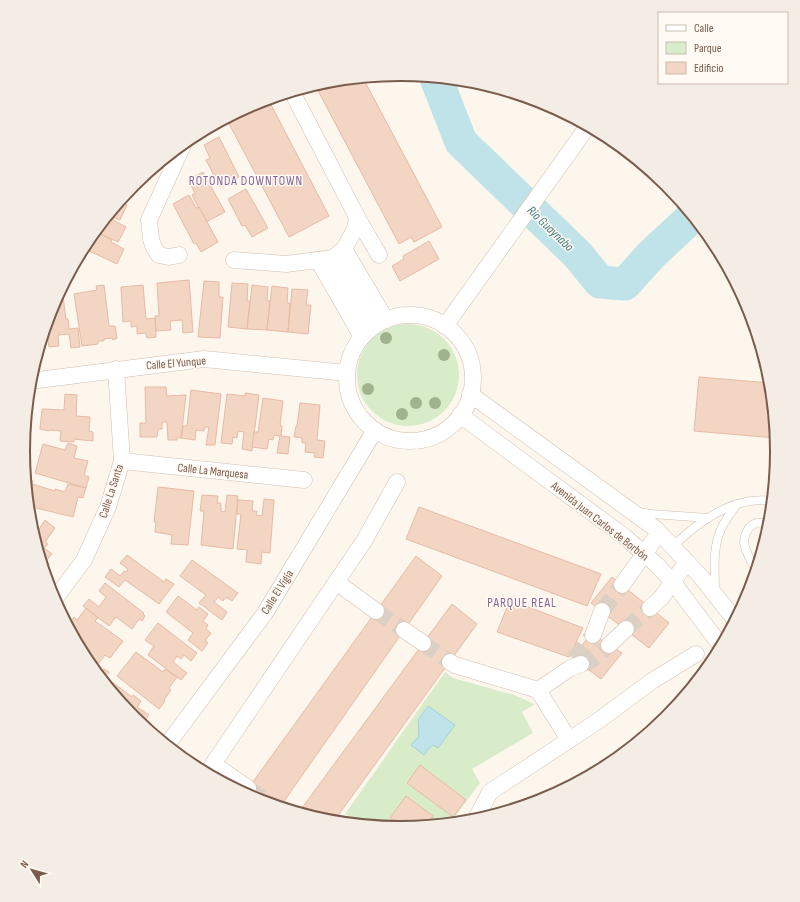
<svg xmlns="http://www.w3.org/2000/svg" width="800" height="902" font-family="'Sofia Sans Condensed',sans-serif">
<rect width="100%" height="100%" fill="#fdf6ec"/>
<!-- green -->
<g fill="#d8ecc9">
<circle cx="408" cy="375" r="51"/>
<path d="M445,672L453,678L514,695L535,704L522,712L533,733L472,769L480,783L452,820L447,823L400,828L359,824L345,814Z"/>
</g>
<!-- water -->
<path fill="#bfe3e8" stroke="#a5d3da" d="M428,706L455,725L438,748L432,745L424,755L411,745L419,736L418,720Z"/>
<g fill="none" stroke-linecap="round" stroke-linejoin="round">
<!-- river -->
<path stroke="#bfe3e8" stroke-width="33" d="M436,78L461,142L577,254L600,282L625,284L652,254L693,216"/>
</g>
<!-- building -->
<g fill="#f3d5c3" stroke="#e6bba3">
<path d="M363,78L442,227L414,242L411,237L399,244L315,85L327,81Z"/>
<path d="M268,99L329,216L289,237L226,118L256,103Z"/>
<path d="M219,137L239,177L220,187L206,160L210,158L204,145Z"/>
<path d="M203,172L225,212L206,222L192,195L195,193L188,180Z"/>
<path d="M246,189L268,228L252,237L245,225L242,226L228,199Z"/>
<path d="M189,195L196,208L199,207L218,242L201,252L196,243L194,244L173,204Z"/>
<path d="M120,201L127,205L120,220L108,215Z"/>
<path d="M108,215L114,218L113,220L126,227L118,242L95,231Z"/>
<path d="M95,231L112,240L111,242L124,249L117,264L83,248Z"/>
<path d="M429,241L439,259L400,281L392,266L404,259L403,256Z"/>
<path d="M189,280L193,332L183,333L182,320L170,321L171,330L156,331L155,316H159L157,283Z"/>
<path d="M204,281L219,282V297H223L220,338L198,337Z"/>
<path d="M232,283L248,284L247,301H250L247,329L228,327Z"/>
<path d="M104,285L109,326H115L117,338L113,340L112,338L104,339V341H98V344L82,346L74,294L97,290L96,286Z"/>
<path d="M143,285L146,319L155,318L156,337L147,338L146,333L137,334V326L131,327V321L123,322L121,287Z"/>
<path d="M252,285L268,287L267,301H270L267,330L247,329Z"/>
<path d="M272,286L288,288L287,303H290L288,332L267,330Z"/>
<path d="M292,289L308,290L306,305H311L308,334L288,332Z"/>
<path d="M63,296L66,319H68L69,329L78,328L80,347L71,348L69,334L58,335L59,346L49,347L46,324L52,307L57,297Z"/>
<path d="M42,340L43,351L38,352Z"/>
<path d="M699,377L770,383L776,438L694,431Z"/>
<path d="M145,387H166L167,396L186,395L181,438H177V440H168L167,422H162V429H158L157,437H140V423H146Z"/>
<path d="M191,390L221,394L215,445H206L209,427H205L204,431L196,430L195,440L181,438L183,426H187Z"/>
<path d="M245,393L259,395L252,451L242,449L244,432L238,431L237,438L233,437L232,444L221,443L227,394L245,396Z"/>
<path d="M65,394L77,395L76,416L90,417L89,431L93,432V441L74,439V442L60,441L61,431L49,430V431L40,429L42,409L64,410Z"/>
<path d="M263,398L283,401L280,425L282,426L281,436L290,437L288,454L277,453L280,436L274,435L273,440L269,439L267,449L252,447L254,432H258Z"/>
<path d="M300,403L320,405L317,440L325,441L323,458L314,457L315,453L305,452L306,443H302V438L294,437L296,426H297Z"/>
<path d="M68,443L77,446L74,458L88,461L84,475L89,477L86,488L35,473L43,444L65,450Z"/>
<path d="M26,479L33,481L32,484L55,491V489L65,492L68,484L86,488L83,498L78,497L73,517L28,506Z"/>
<path d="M158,487L194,491L188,545L171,544L172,535L155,532L156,522H154Z"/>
<path d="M202,495L218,496L217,503H221V511L225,512L227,495L238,496L233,549L201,545L204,511H200Z"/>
<path d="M264,499L274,500L270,553L262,552L261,564L246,562L247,550L237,549L241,514H237L238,500L253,501L252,511H257L256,515L262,516Z"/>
<path d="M419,507L601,574L587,606L406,539Z"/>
<path d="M45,520L55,528L45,542L48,544L44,548L52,554L46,561L49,564L44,571L30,524L39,530L40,529H39Z"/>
<path d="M127,555L164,582L166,579L174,584L159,604L125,580L119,587L105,577L111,569L120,576L124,571L126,572L128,569L120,563Z"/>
<path d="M416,556L442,576L280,807L256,799L245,793Z"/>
<path d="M192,560L238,593L232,601L226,597L223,601L218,597L214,602L227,612L222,620L199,603L206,595L180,576Z"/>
<path d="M612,577L669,623L649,648L591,603Z"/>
<path d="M105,583L144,613L143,614L145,616L142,621L139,619L132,629L116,617L109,626L83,606L89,599L99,607L106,597L99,591Z"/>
<path d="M178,596L197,610L199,607L208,614L203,621L208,625L206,629L211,633L205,641L208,643L202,651L188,640L193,633L166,612Z"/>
<path d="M510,600L583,628L569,657L497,632Z"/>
<path d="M452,604L477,624L334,821H326L299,812Z"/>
<path d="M86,608L98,618L95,621L123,641L110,658L105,655L99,663L81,650L68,626L74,617L77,620Z"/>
<path d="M158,623L197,653L191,661L184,655L181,659L177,656L173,662L187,673L181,680L148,655L154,646L145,640Z"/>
<path d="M591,633L622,653L601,679L573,658Z"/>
<path d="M136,652L163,672L165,669L177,677L169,688L171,690L164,700L165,701L159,709L117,676Z"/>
<path d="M86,659L102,671L104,669L109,672L103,680Z"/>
<path d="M112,682L132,697L133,695L141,701L137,707L149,715L142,724L133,717L109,687Z"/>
<path d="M420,765L466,800L453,817L407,783Z"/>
<path d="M406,796L433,816L426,825L403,828L390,818Z"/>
</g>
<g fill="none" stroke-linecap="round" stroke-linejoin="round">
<!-- minor-tunnel -->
<g stroke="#dcd0c4" stroke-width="16" stroke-dasharray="16 8" stroke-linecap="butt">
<path d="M376,611L404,630"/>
<path d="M602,611L622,585"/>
<path d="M626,629L650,608"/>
<path d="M423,643L450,662"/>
<path d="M574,659L593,635"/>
<path d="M581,664L591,661L609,645"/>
<path d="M248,788L270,804"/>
</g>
<!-- service casing -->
<g stroke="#d1beb0" stroke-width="9">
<g id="service">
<path d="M639,512L651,514L708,518"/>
<path d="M673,546C700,521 732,496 772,501"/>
<path d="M756,570C752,563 747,554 745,547C742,537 748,525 757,523C761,522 766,523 770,523"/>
<path d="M715,591C715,570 712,547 722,527C726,519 732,511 737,504"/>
</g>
</g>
<!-- minor casing -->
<g stroke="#d1beb0" stroke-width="17">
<g id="minor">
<path d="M357,217L379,255"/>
<path d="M344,249L386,320"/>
<path d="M179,255L169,257L159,255L154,248L151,239L149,220L184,143"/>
<path d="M333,258L373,327"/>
<path d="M234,260L286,264L333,258L344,249L355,229L357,217L292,92"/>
<path d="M318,260L362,337"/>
<circle cx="410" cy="378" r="63"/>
<path d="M445,326L588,126"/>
<path d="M30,381L204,359L347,373"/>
<path d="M470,394L656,529L702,578L735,620"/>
<path d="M460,415L625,537L656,564L672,581L721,646"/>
<path d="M122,461L304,480"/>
<path d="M336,582L376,611"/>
<path d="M622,585L659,533"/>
<path d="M54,600L84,560L108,507L122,461L116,369"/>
<path d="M650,608L661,598L687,562"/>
<path d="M404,630L423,643"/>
<path d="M593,635L602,611"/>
<path d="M609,645L626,629"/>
<path d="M450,662L455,665L538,690L569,669L581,664"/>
<path d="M538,690L569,740"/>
<path d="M167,745L265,613L375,430"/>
<path d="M248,788L213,764L364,541L397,482"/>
<path d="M473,821L476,819L490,792L598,721L652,681L696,654"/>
</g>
</g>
<!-- service -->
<use href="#service" stroke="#fff" stroke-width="8"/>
<!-- minor -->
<use href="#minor" stroke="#fff" stroke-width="16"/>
</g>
<!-- trees -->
<g fill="#a0b28e">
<circle cx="386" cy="338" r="6"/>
<circle cx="444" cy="355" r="6"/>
<circle cx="368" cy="389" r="6"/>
<circle cx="416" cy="403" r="6"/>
<circle cx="435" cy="403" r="6"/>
<circle cx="402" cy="414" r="6"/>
</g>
<g text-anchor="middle" stroke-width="3" stroke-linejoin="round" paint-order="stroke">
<!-- street labels -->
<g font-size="12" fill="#7a5c4d" stroke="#fffaf3">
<text transform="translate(176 363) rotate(-5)" y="4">Calle El Yunque</text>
<text transform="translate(213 471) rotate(6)" y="4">Calle La Marquesa</text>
<text transform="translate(111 491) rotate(-72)" y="4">Calle La Santa</text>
<text transform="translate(600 521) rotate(38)" y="4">Avenida Juan Carlos de Borbón</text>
<text transform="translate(277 592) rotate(-58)" y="4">Calle El Vigía</text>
</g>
<!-- neighbourhood labels -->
<g font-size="13" letter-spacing="1" fill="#846695" stroke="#fffaf3">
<text x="246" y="185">ROTONDA DOWNTOWN</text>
<text x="522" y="607">PARQUE REAL</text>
</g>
<!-- water labels -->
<g font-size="13" font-style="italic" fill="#437c86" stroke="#fffaf3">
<text transform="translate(551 228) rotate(44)" y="5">Río Guaynabo</text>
</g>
</g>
<!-- crop -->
<path d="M0 0H800V902H0ZM30 451a370 370 0 1 1 740 0a370 370 0 1 1-740 0Z" fill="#f4ede6" fill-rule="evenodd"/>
<path fill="none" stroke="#7a5c4d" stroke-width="2" d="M30 451a370 370 0 1 1 740 0a370 370 0 1 1-740 0Z"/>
<!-- legend -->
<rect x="658" y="12" width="130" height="72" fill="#fffaf3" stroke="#cabbb1"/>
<rect x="666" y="25" width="20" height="6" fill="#ffffff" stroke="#cabbb1"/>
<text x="694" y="32" font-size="12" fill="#7a5c4d">Calle</text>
<rect x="666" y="42" width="20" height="12" fill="#d8ecc9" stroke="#cabbb1"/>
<text x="694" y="52" font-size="12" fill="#7a5c4d">Parque</text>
<rect x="666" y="62" width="20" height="12" fill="#f3d5c3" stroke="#cabbb1"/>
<text x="694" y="72" font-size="12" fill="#7a5c4d">Edificio</text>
<!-- north arrow -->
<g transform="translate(32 870) rotate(307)" stroke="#fffaf3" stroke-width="3" paint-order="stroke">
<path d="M0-3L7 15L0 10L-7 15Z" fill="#7a5c4d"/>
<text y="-6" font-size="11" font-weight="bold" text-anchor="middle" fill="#7a5c4d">N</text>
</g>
</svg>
